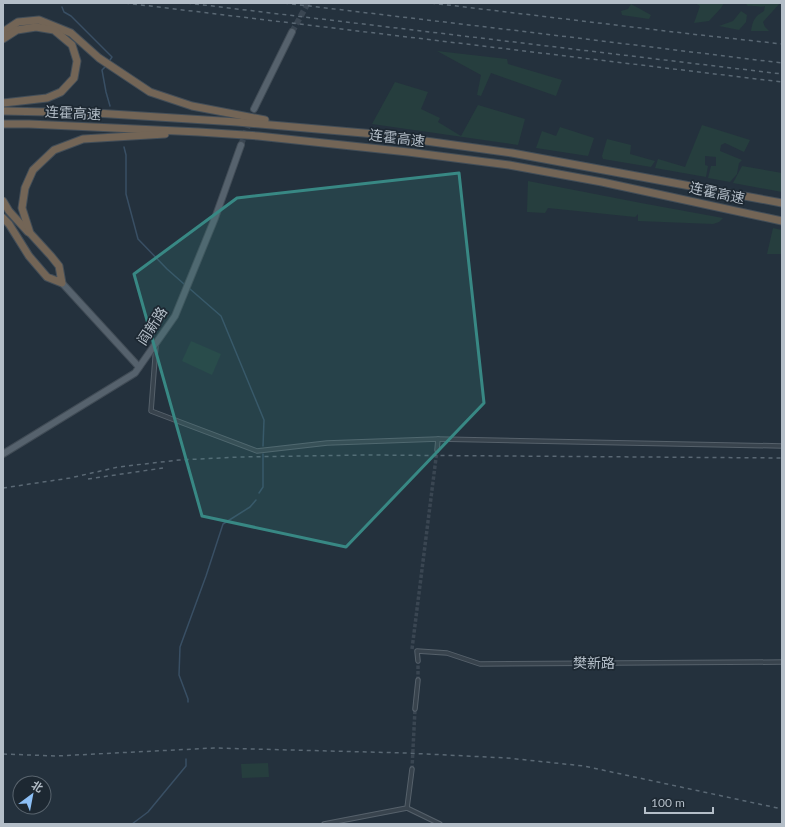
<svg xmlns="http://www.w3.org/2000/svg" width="785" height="827" font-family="Lato,'Noto Sans SC',sans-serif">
<rect width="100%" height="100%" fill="#24313d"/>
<!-- green -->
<g fill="#263e3e">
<path d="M695,3H724L721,8L709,21L694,23L700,6Z"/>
<path d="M745,3H780L763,22L765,27L769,31H751C753,20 754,17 764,11L765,6C760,8 755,5 748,6Z"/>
<path d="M631,4L651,15L649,19L622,15L621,11L628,9Z"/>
<path d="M741,11L747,15L746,22L739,30L719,26L733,21Z"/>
<path d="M437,51L507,59L508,64L562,80L556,96L491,73L481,96L477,95L481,75Z"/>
<path d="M395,82L428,92L421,109L440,118L438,122L461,136L478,105L525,119L518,145L372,124Z"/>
<path d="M702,125L750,140L744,152L725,143L721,145L720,151L742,160L739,163L737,174L730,182L708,178L711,166H716V157L705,156V165L708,166L706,177L655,168L658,159L685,167Z"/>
<path d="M560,127L594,138L588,156L536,148L542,131L556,136Z"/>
<path d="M607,139L631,145L630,154L655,161L651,167L603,159L602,156Z"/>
<path d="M742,166L782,173V192L733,183Z"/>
<path d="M528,181L641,203L723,218L719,222L713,224L638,221V214L635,217L548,208L545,213L527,212Z"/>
<path d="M773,228L782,230V254H767Z"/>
<path d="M191,341L221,354L212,375L182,361Z"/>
<path d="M268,763L269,777L242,778L241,764Z"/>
</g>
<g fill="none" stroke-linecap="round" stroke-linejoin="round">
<!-- stream -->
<g stroke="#394f64" stroke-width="1.5">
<path d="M62,7L64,12L71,16L112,57L110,60"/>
<path d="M105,67L102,70L106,92L110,106"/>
<path d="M124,147L126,155V194L138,239L167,269L184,284"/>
<path d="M190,289L221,316L264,420L263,446"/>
<path d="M259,493L263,487V454"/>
<path d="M188,702V699L179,675L180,647L206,576L223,524L250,507L256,500"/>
<path d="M132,824L148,812L186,766V759"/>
</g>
<!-- minor-tunnel -->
<g stroke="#3a4652" stroke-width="3.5" stroke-dasharray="3.5 2" stroke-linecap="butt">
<path d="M412,649L437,450"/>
<path d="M418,680V661"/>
<path d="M412,769L415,709"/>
</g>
<!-- primary-tunnel -->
<g stroke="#3a4652" stroke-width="6" stroke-dasharray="6 3" stroke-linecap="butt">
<path d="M292,32L308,3"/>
<path d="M241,145L254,109"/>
</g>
<!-- minor casing -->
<g stroke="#56616b" stroke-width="5.5">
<g id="minor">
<path d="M156,345L151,411L257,451L327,443L438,439L782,446"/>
<path d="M437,450L438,439"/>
<path d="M418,661L417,651L447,653L480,664L782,662"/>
<path d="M415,709L418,680"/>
<path d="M407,808L440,824"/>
<path d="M324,824L407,808L412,769"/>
</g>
</g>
<!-- primary casing -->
<g stroke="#414c56" stroke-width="8">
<g id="primary">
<path d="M254,109L292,32"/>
<path d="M62,283L139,367"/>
<path d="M3,454L135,373L175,316L215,218L241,145"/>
</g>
</g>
<!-- motorway casing -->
<g stroke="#434e58" stroke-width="9">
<g id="motorway">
<path d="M3,32L18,22L39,20L71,33L99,58L150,92L192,106L265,120"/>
<path d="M3,39L17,30L36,27L54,30L72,45L77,61L74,78L61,92L47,98L3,103"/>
<path d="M3,111L95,113L237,122L375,134L512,153L782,203"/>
<path d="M3,124H29L199,132L258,136L408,152L509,165L602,182L782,221"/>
<path d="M3,201L9,211L28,232"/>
<path d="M3,218L9,224L29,256L47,277L62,283L59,266L51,256L30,233L22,208L25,188L33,170L54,150L83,139L165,134"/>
</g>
</g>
<!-- minor -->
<use href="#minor" stroke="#38434d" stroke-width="3.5"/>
<!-- primary -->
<use href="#primary" stroke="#56626d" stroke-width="6"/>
<!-- motorway -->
<use href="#motorway" stroke="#736556" stroke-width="7"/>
<!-- rail -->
<g stroke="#5a6874" stroke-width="1.5" stroke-dasharray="4 4" stroke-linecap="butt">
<path d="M125,3L782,82"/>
<path d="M187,3L782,74"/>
<path d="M284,3L520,31L782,63"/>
<path d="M431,3L691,34L782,44"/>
<path d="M88,479L163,468"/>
<path d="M3,488L70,478L118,467L179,460L240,457L368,455L782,458"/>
<path d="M3,754L56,756L214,748L406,753L507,758L584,766L782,809"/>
</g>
</g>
<!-- marked area -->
<path fill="#388884" fill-opacity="0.2" stroke="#388884" stroke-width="3" stroke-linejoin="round" d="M459,173L484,403L346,547L202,516L134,274L237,198Z"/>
<g text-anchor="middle" stroke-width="3.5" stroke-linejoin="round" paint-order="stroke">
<!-- street labels -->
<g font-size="14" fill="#b4bec8" stroke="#1d2832">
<text transform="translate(73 113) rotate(3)" y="5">连霍高速</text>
<text transform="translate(397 138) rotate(7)" y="5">连霍高速</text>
<text transform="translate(717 193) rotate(12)" y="5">连霍高速</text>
<text transform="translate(152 326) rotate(-57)" y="5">阎新路</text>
<text x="594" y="668">樊新路</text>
</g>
</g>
<!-- border -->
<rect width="785" height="827" fill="none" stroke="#b4bec8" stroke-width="8"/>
<!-- north arrow -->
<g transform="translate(32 795) rotate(32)"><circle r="19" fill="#1d2832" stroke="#59646e"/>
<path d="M0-3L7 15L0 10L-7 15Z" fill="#8cbff5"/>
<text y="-6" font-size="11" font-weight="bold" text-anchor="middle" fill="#b4bec8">北</text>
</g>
<!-- scale -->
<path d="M645 807v6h68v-6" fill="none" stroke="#b4bec8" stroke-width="2"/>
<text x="651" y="807" font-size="12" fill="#b4bec8" stroke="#1d2832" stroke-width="3" paint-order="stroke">100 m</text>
</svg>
